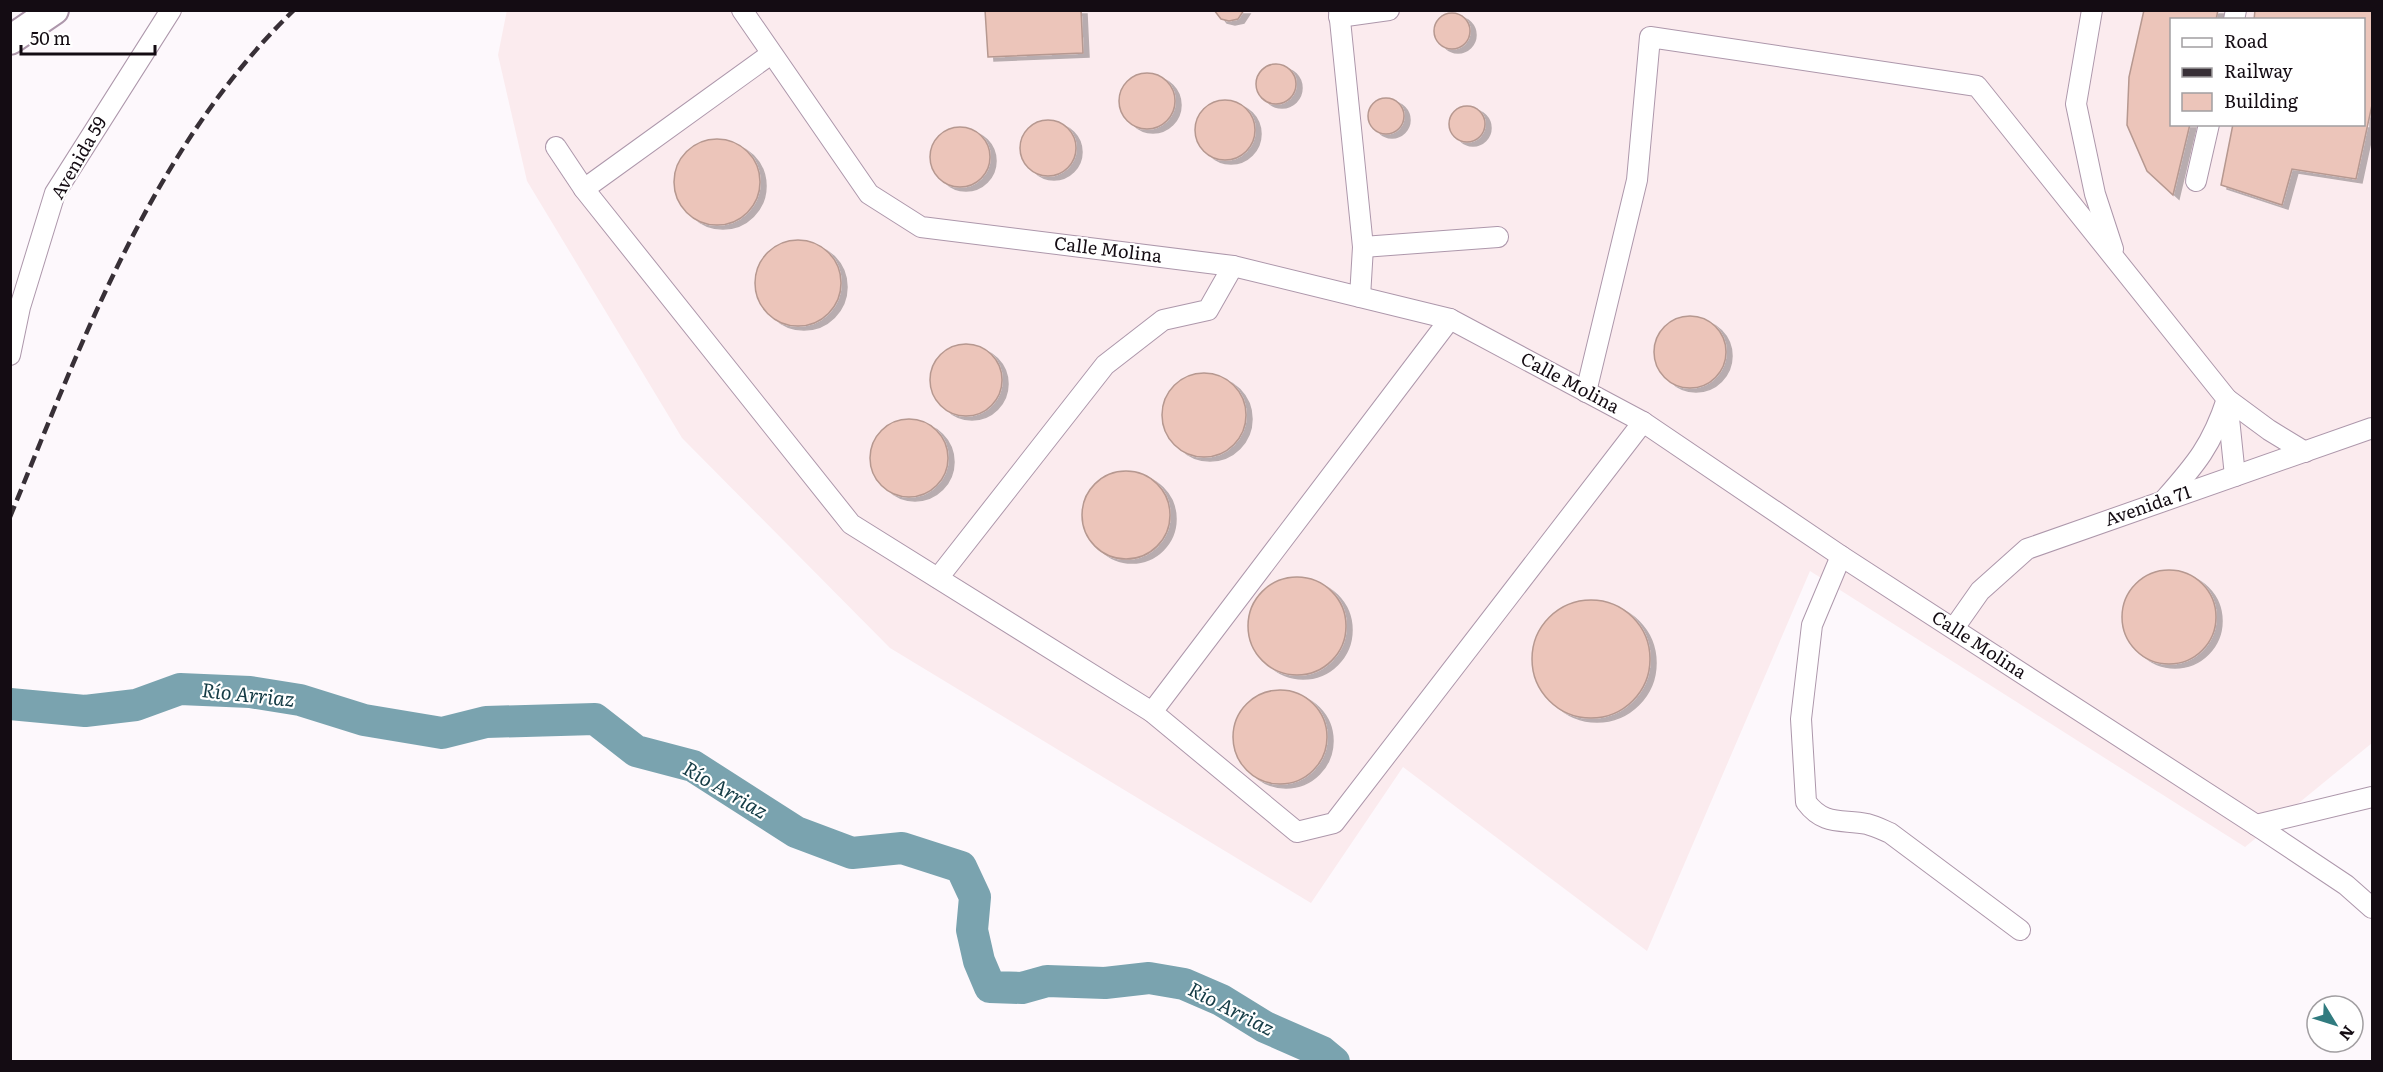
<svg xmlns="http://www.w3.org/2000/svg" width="2383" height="1072" font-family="Literata,serif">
<defs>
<filter id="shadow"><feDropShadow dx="6" dy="4" stdDeviation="0" flood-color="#0004"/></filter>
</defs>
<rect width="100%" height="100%" fill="#fdf8fc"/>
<!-- industrial -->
<path fill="#fbebee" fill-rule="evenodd" d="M507,10L2372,11V743L2245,847L1810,571L1647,951L1403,767L1311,903L890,648L682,438L527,181L498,55ZM2172,20H2364V124H2172Z"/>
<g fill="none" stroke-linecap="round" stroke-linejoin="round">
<!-- river -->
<path stroke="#7aa3af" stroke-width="32" d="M10,704L85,711L136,705L180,689L250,692L300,700L364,720L442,733L486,722L595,719L636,751L693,766L796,832L852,853L902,848L961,867L975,897L972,930L979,961L990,987L1022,988L1047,981L1105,983L1149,978L1184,984L1221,1000L1265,1027L1322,1052L1334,1062"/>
</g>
<!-- building -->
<g fill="#ecc5ba" stroke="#b69890" stroke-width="1.5" filter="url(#shadow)">
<path d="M985,10H1081L1083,53L988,57Z"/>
<path d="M1214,10H1244L1238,19L1229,21L1221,19Z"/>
<path d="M2144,10H2218L2216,20H2172V124H2190L2173,195L2147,171L2127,125L2129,77Z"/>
<path d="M2255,10H2372V105L2356,179L2292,169L2282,205L2221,185L2233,124H2364V20H2254Z"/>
<circle cx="1452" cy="31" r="18"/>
<circle cx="1276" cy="84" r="20"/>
<circle cx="1147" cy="101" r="28"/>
<circle cx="1386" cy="116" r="18"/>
<circle cx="1225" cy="130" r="30"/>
<circle cx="1467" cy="124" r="18"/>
<circle cx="1048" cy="148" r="28"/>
<circle cx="960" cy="157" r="30"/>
<circle cx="717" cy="182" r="43"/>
<circle cx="798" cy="283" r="43"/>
<circle cx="1690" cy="352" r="36"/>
<circle cx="966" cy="380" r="36"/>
<circle cx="1204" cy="415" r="42"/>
<circle cx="909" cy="458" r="39"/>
<circle cx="1126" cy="515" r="44"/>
<circle cx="2169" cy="617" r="47"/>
<circle cx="1297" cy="626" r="49"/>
<circle cx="1591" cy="659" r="59"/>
<circle cx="1280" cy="737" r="47"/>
</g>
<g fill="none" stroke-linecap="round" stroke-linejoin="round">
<!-- minor casing -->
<g stroke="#ad97ab" stroke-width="22">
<g id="minor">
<path d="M742,10L869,194L921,227L1233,266L1450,319L1643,422L1841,556L2256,825L2346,885L2372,908"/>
<path d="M1339,10L1363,247L1360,297"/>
<path d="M2092,10L2076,104L2095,194L2113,249"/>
<path d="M1339,17L1389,10"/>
<path d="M2234,20L2236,10"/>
<path d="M771,54L584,189L851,524L1152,712L1297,832L1334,823L1643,422"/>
<path d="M556,147L584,189"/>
<path d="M2196,181L2209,124"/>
<path d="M1363,247L1498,237"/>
<path d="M10,355L20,307L55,193L171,10"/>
<path d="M1586,392L1637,180L1650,37L1977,86L2227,399L2235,476"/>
<path d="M2165,499C2196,464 2212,445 2227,399L2269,430L2305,452"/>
<path d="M1841,556L1812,625L1801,719L1806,802C1824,826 1841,819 1867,824C1875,826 1883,830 1890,833L2020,930"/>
<path d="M938,578L1105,365L1163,320L1208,310L1233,266"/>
<path d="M1954,628L1980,591L2027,549L2372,428"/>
<path d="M1152,712L1450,319"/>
<path d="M2256,825L2372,797"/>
</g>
</g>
<!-- highway casing -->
<g stroke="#ad97ab" stroke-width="32">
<path id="highway" d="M10,40L54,10"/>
</g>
<!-- minor -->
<use href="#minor" stroke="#fff" stroke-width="20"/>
<!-- highway -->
<use href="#highway" stroke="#fff" stroke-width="28"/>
<!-- rail -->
<path stroke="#383037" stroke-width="4.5" stroke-dasharray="12 6" stroke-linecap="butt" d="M10,517C83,339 153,147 294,10"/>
</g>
<g text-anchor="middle" stroke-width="4.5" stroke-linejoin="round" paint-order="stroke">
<!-- street labels -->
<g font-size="18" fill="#140c13" stroke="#fff">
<text transform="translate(79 158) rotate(-60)" y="6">Avenida 59</text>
<text transform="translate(1108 250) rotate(7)" y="6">Calle Molina</text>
<text transform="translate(1570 383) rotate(28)" y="6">Calle Molina</text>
<text transform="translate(2148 506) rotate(-19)" y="6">Avenida 71</text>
<text transform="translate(1979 645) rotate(33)" y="6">Calle Molina</text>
</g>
<!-- water labels -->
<g font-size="20" font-style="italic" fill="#143b45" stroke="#fff">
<text transform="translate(248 695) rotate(6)" y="7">Río Arriaz</text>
<text transform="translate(725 790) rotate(30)" y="7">Río Arriaz</text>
<text transform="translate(1231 1009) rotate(27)" y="7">Río Arriaz</text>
</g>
</g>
<!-- border -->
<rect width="2383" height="1072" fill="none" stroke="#140c13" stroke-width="24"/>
<!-- legend -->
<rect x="2170" y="18" width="195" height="108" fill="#ffffff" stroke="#a19ea1" stroke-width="1.5"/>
<rect x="2182" y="38" width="30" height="9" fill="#ffffff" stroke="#a19ea1" stroke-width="1.5"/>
<text x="2224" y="48" font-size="18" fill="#140c13">Road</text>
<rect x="2182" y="68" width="30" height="9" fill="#383037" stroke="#a19ea1" stroke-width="1.5"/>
<text x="2224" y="78" font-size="18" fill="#140c13">Railway</text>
<rect x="2182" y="93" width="30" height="18" fill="#ecc5ba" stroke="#a19ea1" stroke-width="1.5"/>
<text x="2224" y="108" font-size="18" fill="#140c13">Building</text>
<!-- north arrow -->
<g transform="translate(2335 1024) rotate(128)"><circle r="28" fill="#ffffff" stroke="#a19ea1" stroke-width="1.5"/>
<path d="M0-4.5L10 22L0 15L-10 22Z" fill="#317b7f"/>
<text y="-9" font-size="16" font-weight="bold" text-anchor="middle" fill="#140c13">N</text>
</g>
<!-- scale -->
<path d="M21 45v9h134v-9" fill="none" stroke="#140c13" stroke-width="3"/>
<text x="30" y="45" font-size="18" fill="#140c13" stroke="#ffffff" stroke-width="4.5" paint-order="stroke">50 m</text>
</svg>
